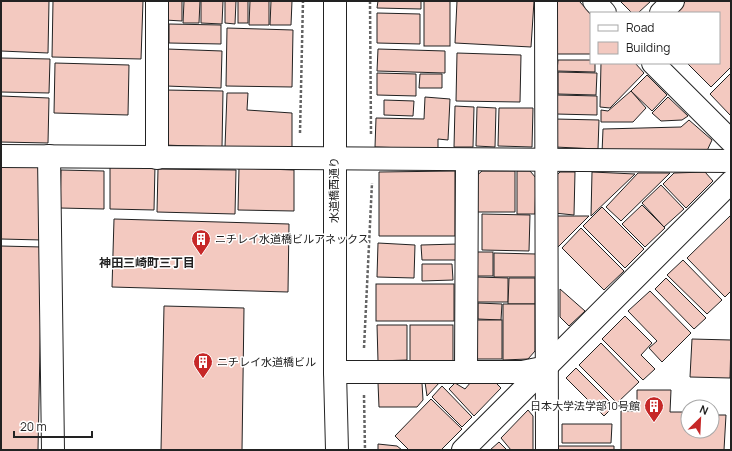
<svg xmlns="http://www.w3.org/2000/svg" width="732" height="451" font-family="Manrope,'Noto Sans JP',sans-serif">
<rect width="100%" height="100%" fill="#fff"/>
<!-- building -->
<g fill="#f3c9c0" stroke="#222">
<path d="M1,1H49L48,53L1,51Z"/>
<path d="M53,1H143L141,59L52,57Z"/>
<path d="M165,1H182V21L165,20Z"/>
<path d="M184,1H200L199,23H183Z"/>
<path d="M201,1H223L222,24L201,23Z"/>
<path d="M225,1H236L235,24L225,23Z"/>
<rect x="238" y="1" width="10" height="22"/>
<path d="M250,1H269V25H249Z"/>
<path d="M271,1H292L291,25H270Z"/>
<path d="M378,1H421V9L377,8Z"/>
<rect x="424" y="1" width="26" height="45"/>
<path d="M457,1H534L531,47L455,43Z"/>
<path d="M557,1H579L591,14V54H557Z"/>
<path d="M620,1H651L638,13H632Z"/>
<path d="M686,1H731V67L711,87L687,63H719V13H674Z"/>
<path d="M377,13L420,14V44L377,43Z"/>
<path d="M169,24L221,25V44L169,43Z"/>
<path d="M227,28L293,30L292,87L226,86Z"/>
<path d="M167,49L222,51L221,88L166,86Z"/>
<path d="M378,49L445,51V73L377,71Z"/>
<path d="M457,53L521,55L520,102L456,101Z"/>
<path d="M1,58L50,59L49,93L1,92Z"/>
<path d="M558,60H591V63H595V72L557,71Z"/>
<path d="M55,63L129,65L128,115L54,113Z"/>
<path d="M601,63H635L644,73L610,108L600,107Z"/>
<path d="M558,72L597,73L596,95L558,94Z"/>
<path d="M377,73L416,74V96L377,95Z"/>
<path d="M731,73V114L730,115L710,94Z"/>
<path d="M420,74H442V88H419Z"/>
<path d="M647,75L667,95L652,111L631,91Z"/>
<path d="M165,90L223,91L222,147L163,145Z"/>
<path d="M631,91L646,108L633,122H601V110L608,111Z"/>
<path d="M227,93H248L247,110L292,113V148L225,147Z"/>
<path d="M557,95L597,96V115L556,114Z"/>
<path d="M1,96L49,98L48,143L1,142Z"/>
<path d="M425,97L450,99L448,140L438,139V149L375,147L376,118L424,119Z"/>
<path d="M668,97L688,116L682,120L661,121L652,113Z"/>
<path d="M384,100L414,101L413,116L384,115Z"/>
<path d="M455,106L474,107L473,147H454Z"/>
<path d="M477,107L496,108L495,147L476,146Z"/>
<path d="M499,108H533L532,147L498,146Z"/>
<path d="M555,119L599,120L598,149L555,147Z"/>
<path d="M689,120L712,140L705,155L602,153L603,129L681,127Z"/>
<path d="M110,165L155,166L154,210L110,209Z"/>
<path d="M1,166L44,167L42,240L1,239Z"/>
<path d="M239,168L294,170V211L238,210Z"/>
<path d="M158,169L236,170L235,214L157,212Z"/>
<path d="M61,170L104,171V209L60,208Z"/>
<path d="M455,171V236H379V172Z"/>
<path d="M482,171H515V212H476L475,177Z"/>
<path d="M517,171H530L536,178L535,214H517Z"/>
<path d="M560,172H575L574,215L554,213L555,177Z"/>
<path d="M592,172L635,174L591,216Z"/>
<path d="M705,172L713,181L686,208L663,184L674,173Z"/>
<path d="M638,173H670L621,221L606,207Z"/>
<path d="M661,185L684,209L664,227L642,203Z"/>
<path d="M642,205L665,228L645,247L622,224Z"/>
<path d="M602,207L644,249L625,268L583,226Z"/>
<path d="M482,214L530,215L529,251L482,250Z"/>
<path d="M731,215V291L725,297L687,258Z"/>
<path d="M555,216H589L556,249Z"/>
<path d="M114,219L289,224L288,292L112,287Z"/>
<path d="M581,228L624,271L604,290L562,248Z"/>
<path d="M378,243L415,245L414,278L377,277Z"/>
<path d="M458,244V260H422L421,245Z"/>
<path d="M1,246L42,247L38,450H1Z"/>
<rect x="476" y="252" width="17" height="24"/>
<path d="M494,253L536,254V277H494Z"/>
<path d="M683,260L722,300L707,314L667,275Z"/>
<path d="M422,264H452L453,280L422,281Z"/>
<path d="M477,277L508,278V302H477Z"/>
<path d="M509,278H535V304H508Z"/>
<path d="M666,278L706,318L694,329L655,289Z"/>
<rect x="376" y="284" width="78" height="37"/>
<path d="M560,289L585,311L569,326L560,317Z"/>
<path d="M650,291L691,333L662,362L649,348L657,341L628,311Z"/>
<path d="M478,303L502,304L501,320L478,319Z"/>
<path d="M503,304H535V351L528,359L503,360Z"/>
<path d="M164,306L244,308L242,450H161Z"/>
<path d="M625,316L652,343L641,355L655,369L643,380L602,339Z"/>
<rect x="476" y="320" width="26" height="39"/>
<path d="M377,325H407V360L378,361Z"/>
<rect x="410" y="325" width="43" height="36"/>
<path d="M692,339L731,340L730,378L690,377Z"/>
<path d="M601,343L639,382L617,403L579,365Z"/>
<path d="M576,368L614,406L604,416L566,378Z"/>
<path d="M494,381L501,388L474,416L449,389L455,383L465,389L471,382Z"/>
<path d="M425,382H440L427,396Z"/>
<path d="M378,383H422L423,400L417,407H379Z"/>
<path d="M442,386L472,417L462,427L432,397Z"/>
<path d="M637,390H671L670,412H688V431H712V415H726L724,450H621V411H637Z"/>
<path d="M431,399L462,429L441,450H409L395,436Z"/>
<path d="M528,410L533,416V450H511L501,438Z"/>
<path d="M562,424H612L611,443H562Z"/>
<path d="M499,442L507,450H490Z"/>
<path d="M378,444L397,446L402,450H378Z"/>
<path d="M556,446H614V450H555Z"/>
</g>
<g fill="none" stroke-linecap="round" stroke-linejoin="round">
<!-- minor casing -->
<g stroke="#222" stroke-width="24">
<g id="minor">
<path d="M157,1V158"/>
<path d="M335,1V372L337,450"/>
<path d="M546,1L547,450"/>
<path d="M594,1L605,13"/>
<path d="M661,13L673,1"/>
<path d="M653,63L731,141"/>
<path d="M1,156L731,161"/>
<path d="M49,156L53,450"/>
<path d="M335,372H522L547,367"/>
<path d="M466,372L467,160"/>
<path d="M463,450L731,182"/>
</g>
</g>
<!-- path -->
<g stroke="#646464" stroke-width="2.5" stroke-dasharray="3 2" stroke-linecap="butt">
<path d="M370,1L371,134"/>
<path d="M300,133L303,1"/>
<path d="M364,348L372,183"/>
<path d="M364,395L365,450"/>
</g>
<!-- minor -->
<use href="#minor" stroke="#fff" stroke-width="22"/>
</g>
<!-- icons -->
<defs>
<g id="building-pin" transform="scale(1)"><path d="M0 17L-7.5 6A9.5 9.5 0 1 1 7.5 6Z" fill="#c62828" stroke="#fff"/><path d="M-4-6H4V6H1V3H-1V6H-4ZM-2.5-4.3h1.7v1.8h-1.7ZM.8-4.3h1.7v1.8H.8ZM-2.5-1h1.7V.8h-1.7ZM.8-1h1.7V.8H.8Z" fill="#fff"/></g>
</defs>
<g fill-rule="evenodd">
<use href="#building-pin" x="201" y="239"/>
<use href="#building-pin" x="203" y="362"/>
<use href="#building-pin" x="654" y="406"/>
</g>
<g text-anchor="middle" stroke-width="3" stroke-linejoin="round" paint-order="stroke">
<!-- street labels -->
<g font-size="11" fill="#222" stroke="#fff">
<text transform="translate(334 190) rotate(-90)" y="4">水道橋西通り</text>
</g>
<!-- poi labels -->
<g font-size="11" fill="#222" stroke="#fff" text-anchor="start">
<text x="215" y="243">ニチレイ水道橋ビルアネックス</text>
<text x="217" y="366">ニチレイ水道橋ビル</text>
<text x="640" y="410" text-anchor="end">日本大学法学部10号館</text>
</g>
<!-- neighbourhood labels -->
<g font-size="12" font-weight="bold" fill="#222" stroke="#fff">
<text x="147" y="267">神田三崎町三丁目</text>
</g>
</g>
<!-- border -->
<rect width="732" height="451" fill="none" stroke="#222222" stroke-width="4"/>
<!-- legend -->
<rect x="590" y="12" width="130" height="52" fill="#ffffff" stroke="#a7a7a7"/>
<rect x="598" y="25" width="20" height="6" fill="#ffffff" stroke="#a7a7a7"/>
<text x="626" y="32" font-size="12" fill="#222222">Road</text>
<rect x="598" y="42" width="20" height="12" fill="#f3c9c0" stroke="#a7a7a7"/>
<text x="626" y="52" font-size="12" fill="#222222">Building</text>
<!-- north arrow -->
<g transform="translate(700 419) rotate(24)"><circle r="19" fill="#ffffff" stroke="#a7a7a7"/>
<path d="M0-3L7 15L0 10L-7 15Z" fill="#c62828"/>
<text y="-6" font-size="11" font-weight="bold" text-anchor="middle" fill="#222222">N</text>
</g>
<!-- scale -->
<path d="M14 431v6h78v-6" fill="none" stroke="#222222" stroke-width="2"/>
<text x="20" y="431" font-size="12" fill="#222222" stroke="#ffffff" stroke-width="3" paint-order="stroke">20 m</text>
</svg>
